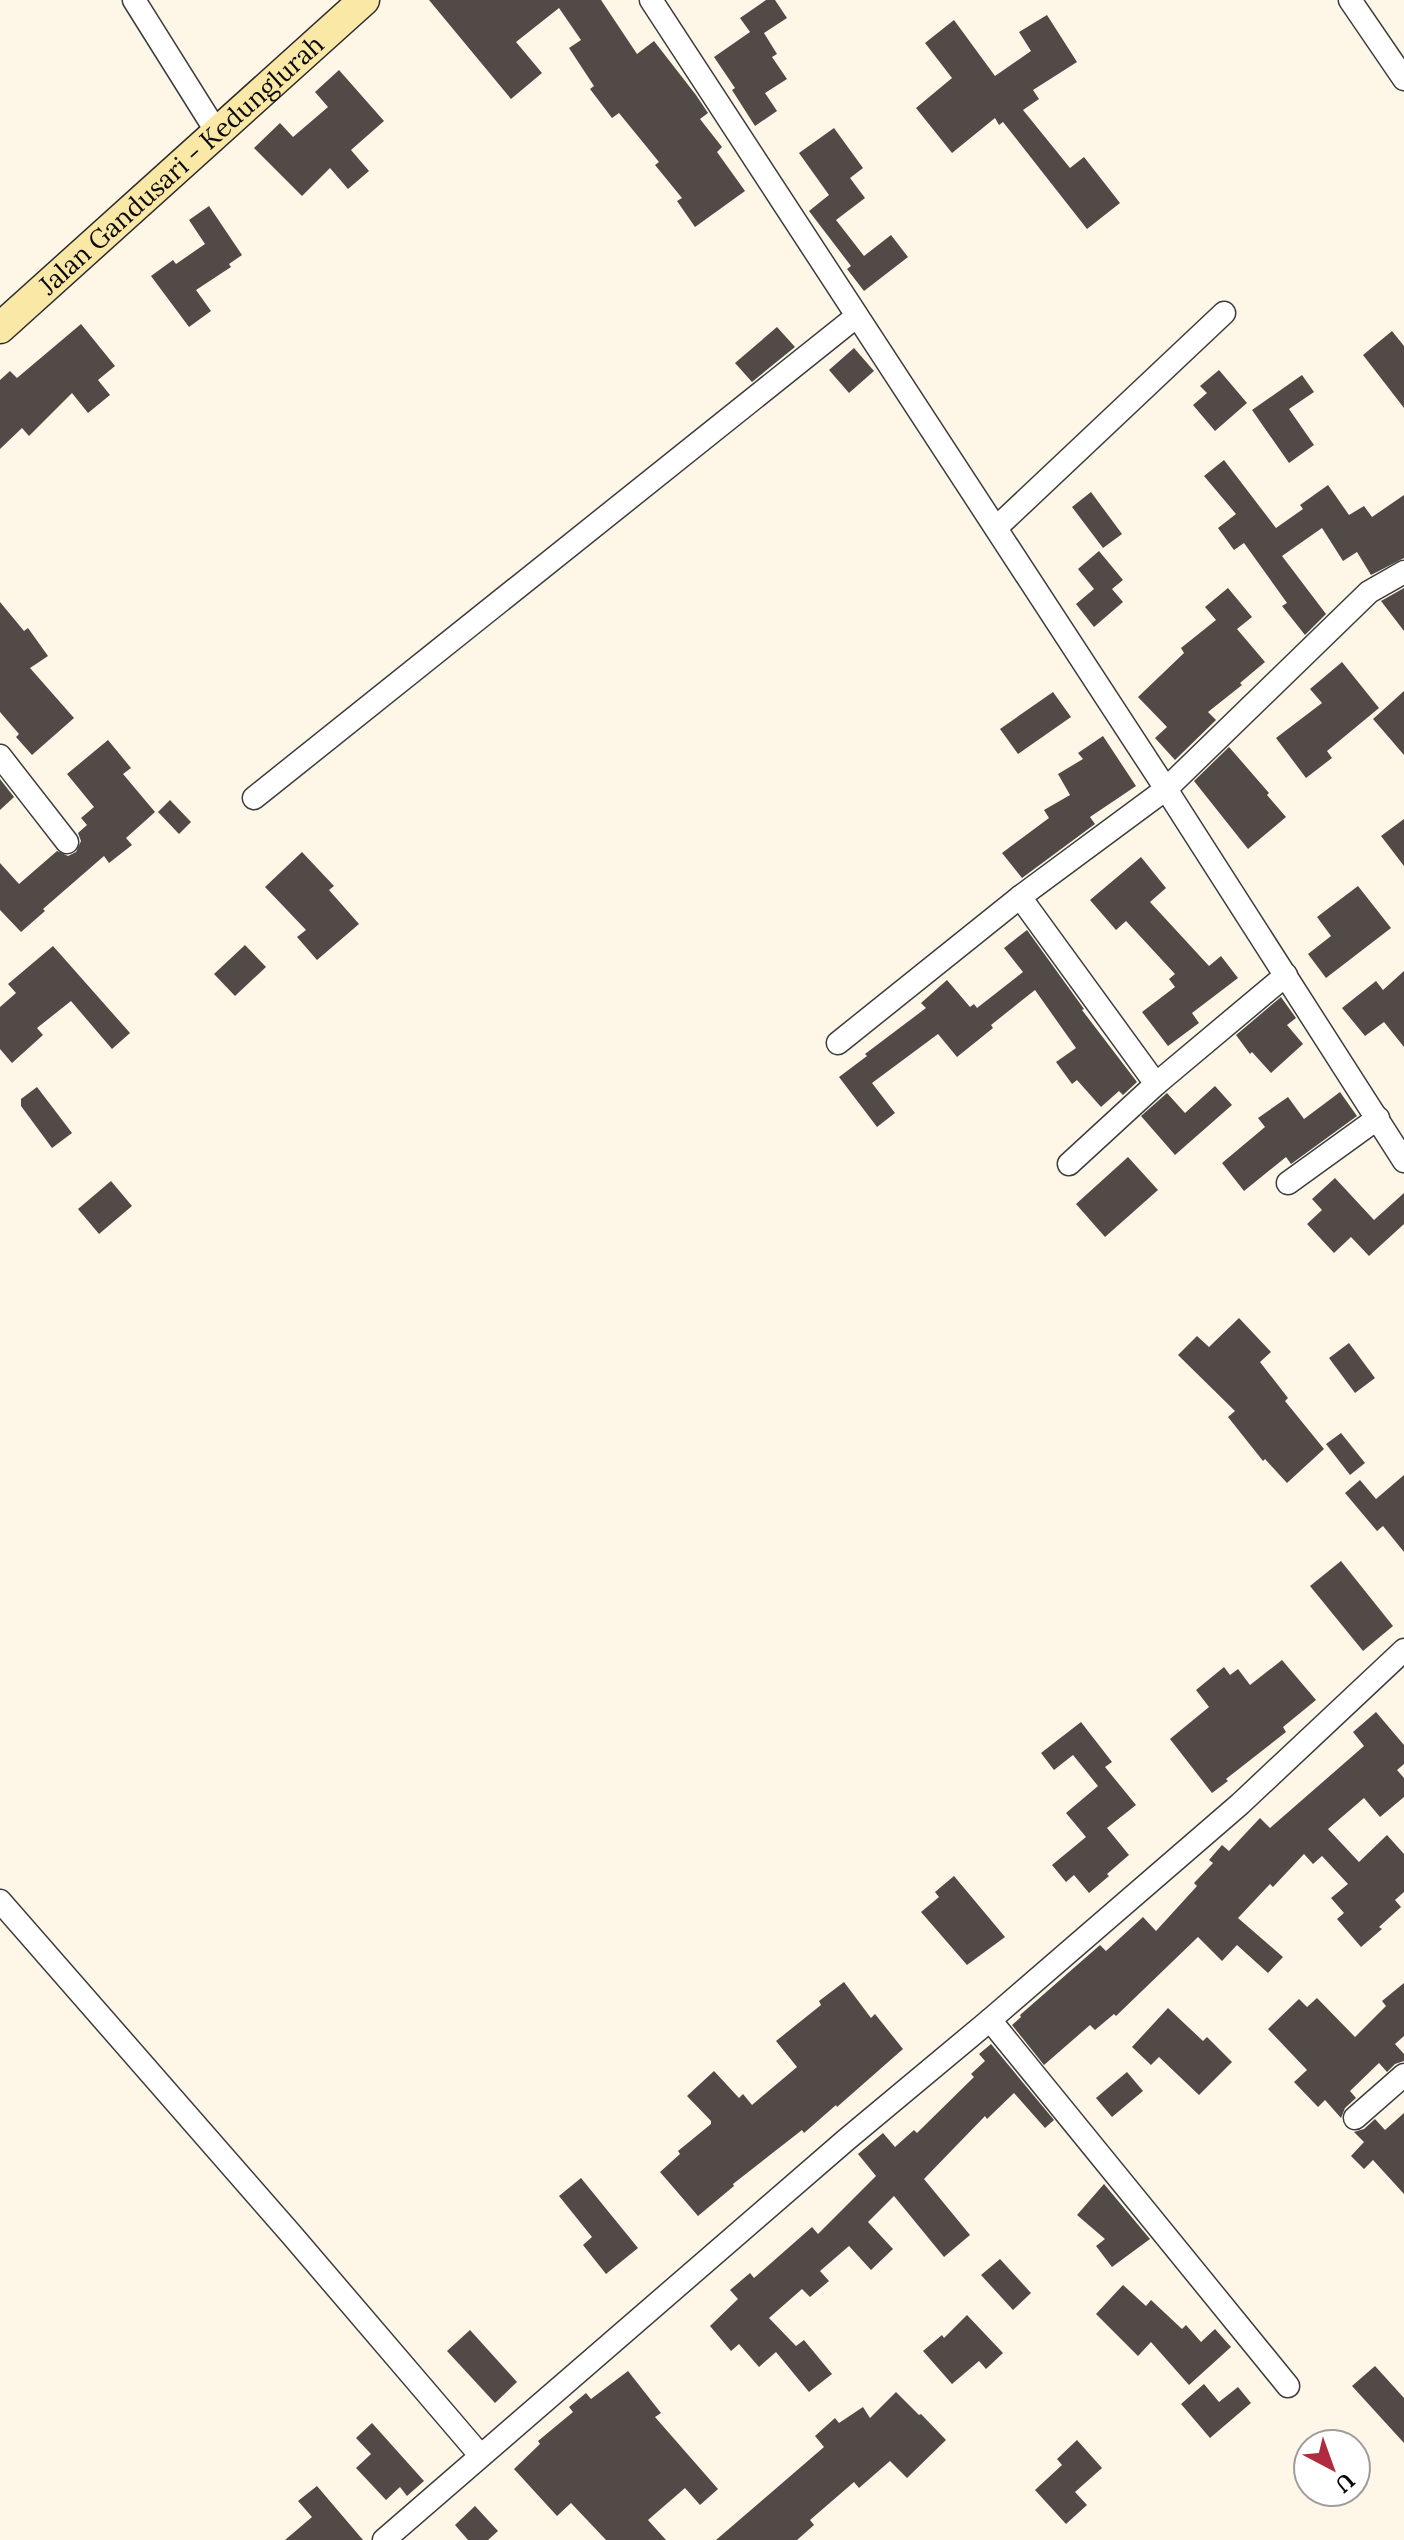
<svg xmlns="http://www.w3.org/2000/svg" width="1404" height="2540" font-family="Lora,serif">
<rect width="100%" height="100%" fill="#fef7e8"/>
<!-- building -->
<g fill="#524a47">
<path d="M429,0H601L637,54L654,41L696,95L708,113L700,119L722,147L717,152L745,191L695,227L677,201L682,198L655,165L659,162L619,113L612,118L590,89L594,86L569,48L581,40L559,8L516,42L542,73L511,99Z"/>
<path d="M766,0H775L787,18L764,33L777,54L772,57L787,79L765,93L777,111L755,126L732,90L735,88L714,57L750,32L740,18Z"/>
<path d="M1047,15L1077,62L1033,90L1039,99L1023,110L1070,168L1084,157L1120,203L1087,229L1003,122L999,125L995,118L952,153L916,108L952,78L925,43L954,20L995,76L1031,51L1019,32Z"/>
<path d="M339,70L384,121L351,150L369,171L348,189L330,168L302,196L254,148L280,123L293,137L328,107L315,92Z"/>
<path d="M834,128L863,168L850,178L865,198L836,220L864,256L891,235L908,257L864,291L847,269L851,266L809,211L829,195L799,153Z"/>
<path d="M209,206L242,255L229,264L231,267L196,290L211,311L189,327L151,276L173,260L176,264L205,244L189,220Z"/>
<path d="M81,324L115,366L98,380L110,395L88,413L72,393L29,436L22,428L0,449V380L10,371L17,378Z"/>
<path d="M777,327L795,347L752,382L735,363Z"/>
<path d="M1392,331L1404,346V408L1363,355Z"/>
<path d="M854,348L874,371L849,393L829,370Z"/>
<path d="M1219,370L1247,403L1215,431L1193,405L1207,393L1200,386Z"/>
<path d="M1302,375L1314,392L1289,409L1314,445L1289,463L1252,410Z"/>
<path d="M1224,460L1276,528L1303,509L1300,505L1328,485L1349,515L1364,506L1372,517L1404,495V558L1371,575L1357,552L1343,561L1322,528L1282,556L1326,614L1305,635L1282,606L1287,603L1244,543L1234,550L1218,528L1236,514L1204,476Z"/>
<path d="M1091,492L1122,534L1103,548L1072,507Z"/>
<path d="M1099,551L1123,580L1112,589L1123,602L1094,627L1076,604L1094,589L1078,569Z"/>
<path d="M1228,588L1252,617L1237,629L1265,662L1240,683L1242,685L1208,712L1216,720L1175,760L1155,738L1167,727L1138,697L1184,653L1181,648L1216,620L1205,607Z"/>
<path d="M1404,588V631L1381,601Z"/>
<path d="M0,602L24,631L28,628L48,656L30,668L74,718L32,755L16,737L19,734L0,712Z"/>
<path d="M1342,662L1379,708L1327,751L1332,758L1306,778L1276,738L1322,703L1310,689Z"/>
<path d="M1404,691V755L1373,719Z"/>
<path d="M1053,692L1071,717L1018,754L1000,729Z"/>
<path d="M1103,736L1136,786L1090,817L1095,824L1022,878L1002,853L1049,818L1044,810L1070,795L1058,774L1083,759L1078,753Z"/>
<path d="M108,740L131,768L123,774L155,812L126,838L132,845L109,863L104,856L43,909L45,911L21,932L0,910V863L19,884L57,851L68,856L76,852L81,841L78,833L87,825L81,818L94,807L67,774Z"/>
<path d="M1229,747L1269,793L1267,795L1286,817L1248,849L1194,781Z"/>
<path d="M0,779L14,797L0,810Z"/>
<path d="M170,800L191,822L179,834L158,812Z"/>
<path d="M1404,819V866L1381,836Z"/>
<path d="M302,852L334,886L329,890L359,924L317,960L297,937L306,930L265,887Z"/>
<path d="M1141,857L1166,888L1150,902L1209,966L1221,956L1238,978L1192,1013L1199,1023L1168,1046L1142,1012L1175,987L1169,979L1175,974L1126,921L1116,930L1090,900Z"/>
<path d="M1358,886L1391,928L1326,978L1308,954L1331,936L1317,917Z"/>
<path d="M1027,930L1084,1009L1082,1010L1137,1082L1123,1095L1119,1091L1101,1107L1077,1080L1072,1084L1056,1062L1076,1048L1035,990L991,1025L993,1028L957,1057L938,1034L872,1083L895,1113L877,1127L839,1077L867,1056L865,1054L926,1008L921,1003L947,980L970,1007L974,1004L977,1008L1023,972L1004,948Z"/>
<path d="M245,945L266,967L235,996L214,974Z"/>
<path d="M53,946L130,1033L112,1049L71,1001L37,1028L43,1035L12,1063L0,1049V1007L16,993L8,984Z"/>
<path d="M1404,971V1047L1384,1022L1365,1036L1342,1008L1376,981L1383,990Z"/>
<path d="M1281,997L1296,1018L1287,1025L1303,1044L1271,1073L1252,1052L1250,1054L1236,1035Z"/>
<path d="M1215,1086L1232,1105L1175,1155L1141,1116L1167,1093L1185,1113Z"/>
<path d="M37,1087L72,1133L52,1148L21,1106V1099Z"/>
<path d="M1340,1092L1357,1116L1291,1164L1286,1157L1244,1191L1222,1163L1265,1127L1258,1118L1288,1097L1304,1119Z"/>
<path d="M1128,1157L1158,1190L1105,1237L1076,1204Z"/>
<path d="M1335,1178L1374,1220L1404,1193V1224L1369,1256L1351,1237L1334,1253L1307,1224L1322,1210L1312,1199Z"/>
<path d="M111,1181L132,1206L99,1234L78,1209Z"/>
<path d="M1239,1318L1271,1352L1260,1362L1288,1398L1285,1401L1324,1449L1287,1483L1265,1459L1263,1461L1228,1417L1235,1411L1178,1355L1197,1336L1209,1347Z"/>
<path d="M1349,1343L1375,1378L1355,1393L1329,1358Z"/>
<path d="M1341,1433L1365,1463L1350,1475L1326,1444Z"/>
<path d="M1404,1475V1552L1383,1526L1377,1531L1345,1493L1360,1480L1376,1499Z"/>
<path d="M1341,1561L1393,1626L1363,1651L1310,1586Z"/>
<path d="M1282,1660L1316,1700L1283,1727L1286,1732L1226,1779L1228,1781L1212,1793L1170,1739L1209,1707L1196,1690L1224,1667L1230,1675L1238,1669L1250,1685Z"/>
<path d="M1376,1712L1404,1745V1764L1397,1770L1404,1778V1797L1380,1817L1364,1798L1328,1829L1359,1862L1387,1835L1404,1854V1892L1395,1900L1401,1907L1379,1927L1382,1929L1361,1947L1337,1919L1344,1913L1331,1898L1348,1884L1322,1856L1313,1864L1304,1854L1273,1887L1270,1884L1238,1918L1283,1957L1268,1973L1237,1945L1222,1961L1198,1937L1116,2016L1114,2014L1095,2030L1090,2025L1044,2065L1012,2025L1021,2017L1020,2015L1100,1945L1106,1951L1143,1917L1156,1931L1197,1886L1194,1883L1213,1863L1209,1860L1222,1845L1229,1851L1260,1818L1270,1828L1364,1746L1353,1732Z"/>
<path d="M1081,1722L1112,1762L1105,1767L1136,1805L1107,1828L1129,1855L1107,1874L1109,1876L1089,1893L1074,1875L1066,1882L1052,1865L1086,1837L1066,1813L1098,1786L1073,1755L1054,1770L1041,1753Z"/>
<path d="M954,1876L1005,1937L967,1965L921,1912L939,1897L935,1892Z"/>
<path d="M844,1982L871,2018L875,2014L903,2049L837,2107L836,2105L804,2133L802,2130L733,2184L734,2186L698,2216L660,2172L680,2154L678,2151L711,2124V2121L687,2096L714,2071L739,2098L743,2094L752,2105L797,2067L776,2041L821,2005L819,2001Z"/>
<path d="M1404,1983V2036L1395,2044L1404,2054V2061L1395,2064L1387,2072L1379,2063L1350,2091L1356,2098L1345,2108L1341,2118L1325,2100L1318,2107L1294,2082L1307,2070L1268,2029L1299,1999L1307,2007L1317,1998L1355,2037L1386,2006L1382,2001Z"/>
<path d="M1168,2008L1203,2041L1207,2037L1232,2062L1199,2095L1159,2057L1151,2065L1132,2047Z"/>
<path d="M991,2044L1054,2120L1045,2128L1014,2093L987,2119L985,2116L924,2179L970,2235L944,2257L894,2196L868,2222L893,2249L871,2270L849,2246L820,2271L829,2281L810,2297L802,2289L769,2318L796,2346L804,2340L832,2374L809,2392L776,2352L759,2367L739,2344L731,2351L710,2326L738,2299L730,2290L750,2273L754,2278L812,2227L818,2234L876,2176L858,2154L883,2133L895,2147L914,2130L917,2133L974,2077L971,2074L985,2061L979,2054Z"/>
<path d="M1127,2072L1143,2091L1112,2117L1096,2098Z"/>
<path d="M1404,2113V2194L1373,2160L1364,2169L1351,2156L1364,2142L1354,2132L1364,2129L1375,2119L1385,2130Z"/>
<path d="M581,2178L638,2248L606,2274L583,2245L592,2237L559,2196Z"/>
<path d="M1104,2184L1150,2239L1112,2267L1096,2246L1105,2239L1077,2215Z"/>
<path d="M1000,2259L1031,2293L1013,2310L981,2275Z"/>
<path d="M1123,2285L1146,2306L1151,2300L1182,2329L1186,2325L1201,2342L1215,2329L1231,2347L1189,2385L1151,2342L1138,2356L1096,2314Z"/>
<path d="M967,2315L1003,2353L986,2369L979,2361L952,2384L923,2351L942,2335L944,2338Z"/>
<path d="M470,2330L517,2382L495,2403L447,2351Z"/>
<path d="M1375,2366L1404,2398V2443L1352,2386Z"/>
<path d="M628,2371L661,2413L655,2417L718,2489L700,2505L685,2488L648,2520L666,2540H606L571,2503L557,2516L514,2469L540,2444L538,2441L573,2412L569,2407L586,2393L591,2399Z"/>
<path d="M1204,2384L1219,2402L1238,2387L1251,2403L1210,2438L1181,2404Z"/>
<path d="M896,2392L919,2415L921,2414L946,2440L907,2478L890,2461L859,2488L854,2482L810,2520L814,2525L797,2540H716L824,2447L815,2436L835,2418L839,2423L863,2407L870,2418Z"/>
<path d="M372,2423L424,2481L407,2496L400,2487L386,2500L356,2468L371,2454L356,2438Z"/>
<path d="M1077,2440L1102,2468L1075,2492L1087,2505L1066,2524L1035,2490L1062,2465L1057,2459Z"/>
<path d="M317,2486L363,2540H285L312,2517L298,2501Z"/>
<path d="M475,2506L498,2531L488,2540H468L455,2525Z"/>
</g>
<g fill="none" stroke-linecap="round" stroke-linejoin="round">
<!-- street casing -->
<g stroke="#3d3d3d" stroke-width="25">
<g id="street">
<path d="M134,0L218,134"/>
<path d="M651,0L1166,789L1404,1161"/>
<path d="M1350,0L1404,79"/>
<path d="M996,528L1224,313"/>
<path d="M0,756L67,842"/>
<path d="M254,798L857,316"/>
<path d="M1020,897L1156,1084"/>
<path d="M838,1043L1020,897L1166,789L1369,592L1404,572"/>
<path d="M1069,1164L1156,1084L1286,975"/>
<path d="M1288,1183L1378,1118"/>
<path d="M0,1901L291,2234L480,2455"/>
<path d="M990,2020L1288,2386"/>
<path d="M1355,2118L1404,2075"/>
<path d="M384,2540L846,2140L990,2020L1240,1804L1404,1650"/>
</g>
</g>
<!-- secondary casing -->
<g stroke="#2c2c2c" stroke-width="33">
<g id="secondary">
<path id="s1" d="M0,328L364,0"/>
</g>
</g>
<!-- street -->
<use href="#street" stroke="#fff" stroke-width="22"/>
<!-- secondary -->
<use href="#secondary" stroke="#fae8a7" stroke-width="30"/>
</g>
<g text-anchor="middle" stroke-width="8" stroke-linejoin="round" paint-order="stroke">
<!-- street labels -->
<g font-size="26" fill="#0a0a0a" stroke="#fff">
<text dy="9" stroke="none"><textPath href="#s1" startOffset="244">Jalan Gandusari - Kedunglurah</textPath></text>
</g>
</g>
<!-- north arrow -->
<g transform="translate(1332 2468) rotate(139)"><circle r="38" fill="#ffffff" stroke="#9d9d9d" stroke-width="2"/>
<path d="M0-6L14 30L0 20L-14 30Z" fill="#b12b40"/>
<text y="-12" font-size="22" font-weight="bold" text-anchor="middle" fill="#0a0a0a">U</text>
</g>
</svg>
